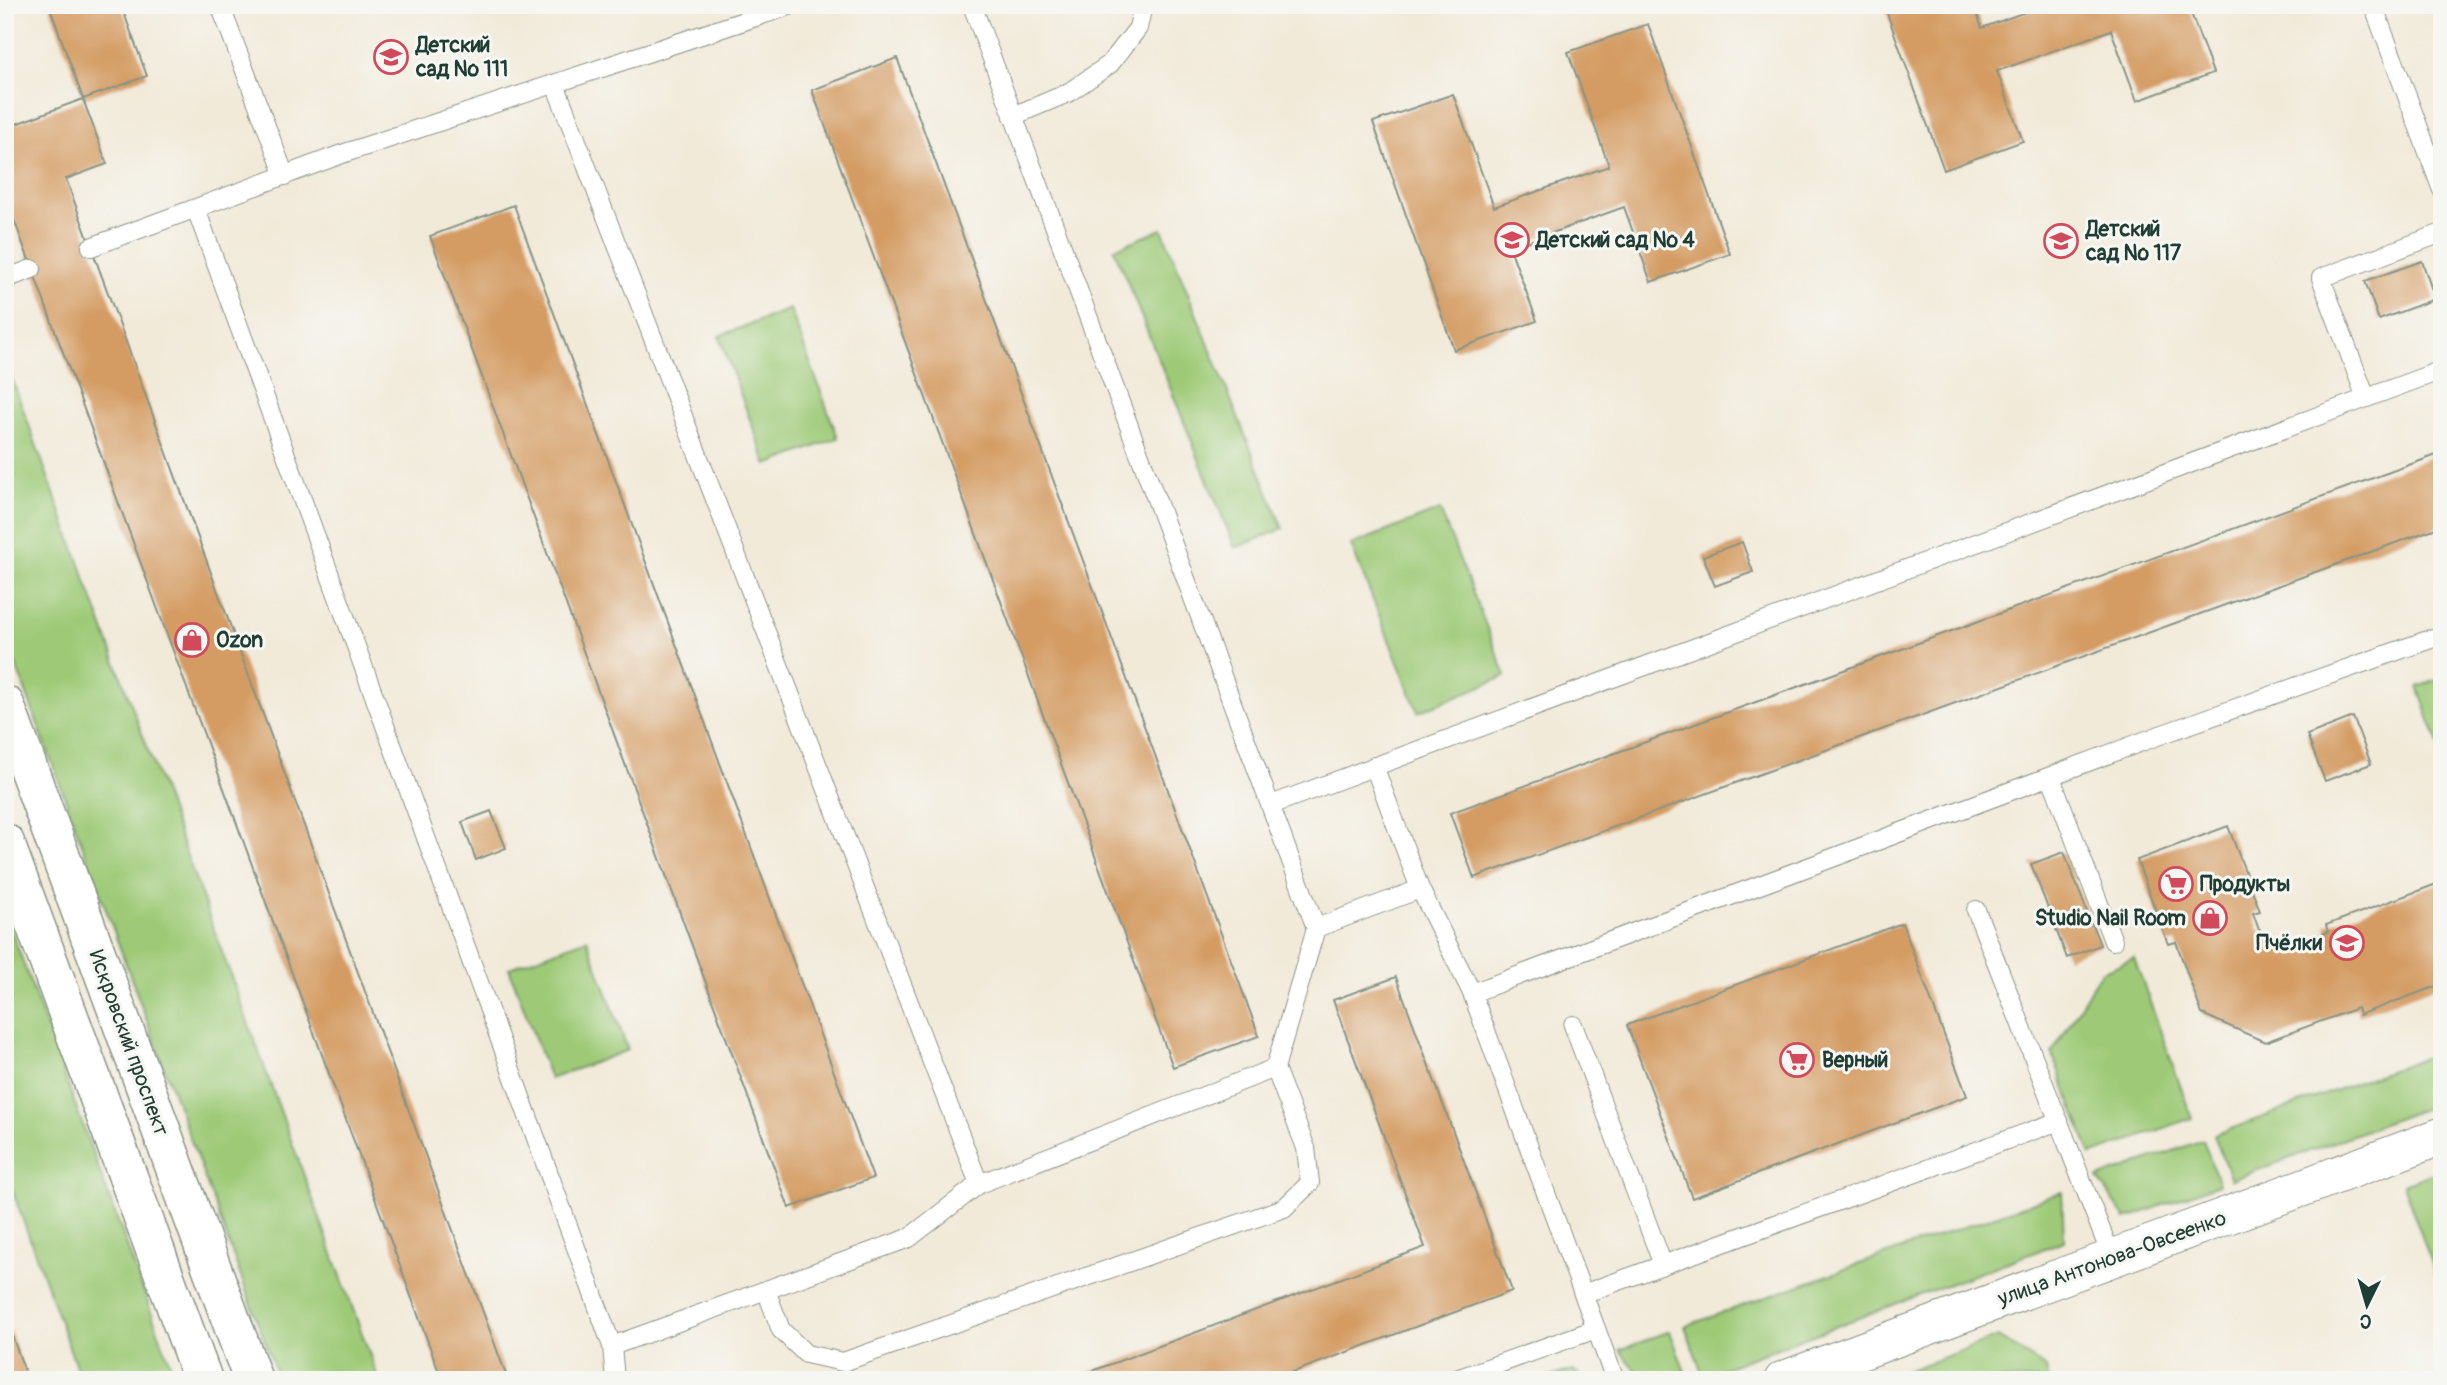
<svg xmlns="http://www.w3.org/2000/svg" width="2447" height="1385" font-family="Pangolin,sans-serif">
<rect width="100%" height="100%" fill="#f6f6f2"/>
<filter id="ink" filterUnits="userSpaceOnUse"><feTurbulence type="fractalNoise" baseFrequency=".0143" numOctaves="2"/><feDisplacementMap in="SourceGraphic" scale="14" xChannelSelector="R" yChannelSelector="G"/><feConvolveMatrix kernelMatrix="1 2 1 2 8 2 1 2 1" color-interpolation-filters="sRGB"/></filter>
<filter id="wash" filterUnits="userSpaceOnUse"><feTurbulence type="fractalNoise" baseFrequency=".00686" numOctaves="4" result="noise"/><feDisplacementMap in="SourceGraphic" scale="28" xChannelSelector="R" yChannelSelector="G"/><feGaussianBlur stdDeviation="1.57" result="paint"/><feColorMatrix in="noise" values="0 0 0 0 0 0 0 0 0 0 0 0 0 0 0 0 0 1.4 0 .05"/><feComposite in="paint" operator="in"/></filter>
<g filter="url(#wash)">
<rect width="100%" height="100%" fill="#f2ead9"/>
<!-- green -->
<g fill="#9eca77" stroke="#5e8456" stroke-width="2">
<path d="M1162,229L1283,529L1235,548L1114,249Z"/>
<path d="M790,309L838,438L767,465L719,336Z"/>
<path d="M5,360L379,1380H279L5,635Z"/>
<path d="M1440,510L1506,676L1418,712L1351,545Z"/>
<path d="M2442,678V753L2418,687Z"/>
<path d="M5,913L176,1380H81L5,1170Z"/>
<path d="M587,939L628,1050L550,1079L509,968Z"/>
<path d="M2134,958L2192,1118L2091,1155L2052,1053L2101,972Z"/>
<path d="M2440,1052L2442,1102L2231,1180L2214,1135Z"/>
<path d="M2203,1140L2219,1184L2126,1219L2098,1178Z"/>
<path d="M2442,1170V1291L2403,1184Z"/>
<path d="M2062,1192L2064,1241L1703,1376L1685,1326Z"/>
<path d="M1670,1331L1688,1380C1648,1380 1644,1385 1620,1350Z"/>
<path d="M1998,1337L2046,1368L2049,1380H1882Z"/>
<path d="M1574,1371L1587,1380H1543L1562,1373Z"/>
</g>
<g id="blocks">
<!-- building -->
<g fill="#d49c63">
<path d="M49,5H121L147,76L83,99L107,164L66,179L508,1380H442L5,195V128L83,99Z"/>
<path d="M1884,5H1974L1982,28L2044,5H2188L2213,73L2137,101L2111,30L1997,71L2023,141L1944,170Z"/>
<path d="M1648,24L1730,254L1651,282L1624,207L1510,248L1537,321L1454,350L1373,122L1453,94L1494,207L1609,166L1568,52Z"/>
<path d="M897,58L1259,1036L1173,1067L812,90Z"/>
<path d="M514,205L873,1178L789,1208L430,236Z"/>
<path d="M2422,261L2435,299L2379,320L2365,281Z"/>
<path d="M2442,453V526L1474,878L1450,813Z"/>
<path d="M1742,542L1753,572L1715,586L1703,556Z"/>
<path d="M2353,717L2371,764L2325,781L2307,735Z"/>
<path d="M491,811L506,848L476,860L462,822Z"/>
<path d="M2228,826L2260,911L2253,913L2259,930L2291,945L2328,932L2326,925L2442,882V984L2359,1015L2357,1008L2265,1042L2202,1014L2176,942L2168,944L2137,860Z"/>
<path d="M2064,852L2100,945L2067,958L2031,864Z"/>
<path d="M1902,923L1967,1096L1692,1198L1627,1025Z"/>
<path d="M1396,977L1512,1291L1272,1380H1068L1425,1247L1333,1000Z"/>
<path d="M5,1319H6L28,1380H5Z"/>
</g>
</g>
</g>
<g filter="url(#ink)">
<use href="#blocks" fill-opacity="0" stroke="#889486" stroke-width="2"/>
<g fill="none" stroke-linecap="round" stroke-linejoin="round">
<!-- lane casing -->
<g stroke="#889486" stroke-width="20">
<g id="lane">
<path d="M220,5L285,176"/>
<path d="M2373,5L2442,190"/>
<path d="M555,84L979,1184"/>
<path d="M1013,116L1068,93L1110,64L1138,28L1143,5"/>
<path d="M196,209L612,1346L615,1380"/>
<path d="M91,247L342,154L792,5"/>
<path d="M5,279L32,269"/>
<path d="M2366,398L2321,278L2442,233"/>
<path d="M2051,777L2113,941"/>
<path d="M1271,805L2442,370"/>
<path d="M1420,889L1472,993"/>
<path d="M1976,910L2112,1258"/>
<path d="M1316,928L1420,889L1374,766"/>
<path d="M1573,1025L1663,1265"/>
<path d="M766,1290L781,1330L806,1354L843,1362L1284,1208L1310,1183L1306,1148L1275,1068"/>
<path d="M1583,1294L2059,1121"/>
<path d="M612,1346L909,1238L979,1184L1275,1068L1316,928L972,5"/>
<path d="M1454,1380L1596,1329"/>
<path d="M1615,1380L1472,993L2160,735L2442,635"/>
</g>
</g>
<!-- street casing -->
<g stroke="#889486" stroke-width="39">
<path id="street" d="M1783,1380L2442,1136"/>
</g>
<!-- secondary casing -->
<g stroke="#889486" stroke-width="41">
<g id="secondary">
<path d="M5,705L253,1380"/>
<path d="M5,843L203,1380"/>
</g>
</g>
<!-- lane -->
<use href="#lane" stroke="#fff" stroke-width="18"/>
<!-- street -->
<use href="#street" stroke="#fff" stroke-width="37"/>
<!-- secondary -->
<use href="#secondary" stroke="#fff" stroke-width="38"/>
</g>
</g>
<!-- icons -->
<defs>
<g id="school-ring" transform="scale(1.75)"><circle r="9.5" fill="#f6f6f2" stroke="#d1495b" stroke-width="1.5"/><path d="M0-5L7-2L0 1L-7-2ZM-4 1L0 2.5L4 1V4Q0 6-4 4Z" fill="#d1495b"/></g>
<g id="shop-ring" transform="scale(1.75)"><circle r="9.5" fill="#f6f6f2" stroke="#d1495b" stroke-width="1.5"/><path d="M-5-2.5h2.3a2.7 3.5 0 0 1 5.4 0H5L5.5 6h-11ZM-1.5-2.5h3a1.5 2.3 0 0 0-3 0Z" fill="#d1495b"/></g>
<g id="supermarket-ring" transform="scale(1.75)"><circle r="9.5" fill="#f6f6f2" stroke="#d1495b" stroke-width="1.5"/><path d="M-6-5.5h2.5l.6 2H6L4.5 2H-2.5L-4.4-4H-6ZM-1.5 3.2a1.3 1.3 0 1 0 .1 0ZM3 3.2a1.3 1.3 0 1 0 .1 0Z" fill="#d1495b"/></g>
</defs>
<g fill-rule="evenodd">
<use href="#school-ring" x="391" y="57"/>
<use href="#school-ring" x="1512" y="240"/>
<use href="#school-ring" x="2061" y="241"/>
<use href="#shop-ring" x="192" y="640"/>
<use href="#supermarket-ring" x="2176" y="884"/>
<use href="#shop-ring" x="2210" y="918"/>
<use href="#school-ring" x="2347" y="943"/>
<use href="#supermarket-ring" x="1797" y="1060"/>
</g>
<g text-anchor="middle" stroke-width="6" stroke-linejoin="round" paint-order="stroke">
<!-- poi labels -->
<g font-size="21" font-weight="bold" fill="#1f3d34" stroke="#f6f6f2" text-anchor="start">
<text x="416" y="52">Детский<tspan x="416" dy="24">сад № 111</tspan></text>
<text x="2086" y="236">Детский<tspan x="2086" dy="24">сад № 117</tspan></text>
<text x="1536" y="247">Детский сад № 4</text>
<text x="216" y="647">Ozon</text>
<text x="2200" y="891">Продукты</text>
<text x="2186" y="925" text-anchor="end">Studio Nail Room</text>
<text x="2322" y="950" text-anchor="end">Пчёлки</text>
<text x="1822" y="1067">Верный</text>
</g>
<!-- street labels -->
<g font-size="21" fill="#1f3d34" stroke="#f6f6f2">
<text transform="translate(129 1043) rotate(70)" y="7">Искровский проспект</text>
<text transform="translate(2112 1258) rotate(-20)" y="7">улица Антонова-Овсеенко</text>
</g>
</g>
<!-- margin -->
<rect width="2447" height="1385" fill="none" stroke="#f6f6f2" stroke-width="28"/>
<!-- north arrow -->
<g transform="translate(2367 1305) rotate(185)" stroke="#f6f6f2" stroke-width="5" paint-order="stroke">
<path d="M0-5L12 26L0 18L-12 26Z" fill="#1f3d34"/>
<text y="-10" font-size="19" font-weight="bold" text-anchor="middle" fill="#1f3d34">С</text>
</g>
</svg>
